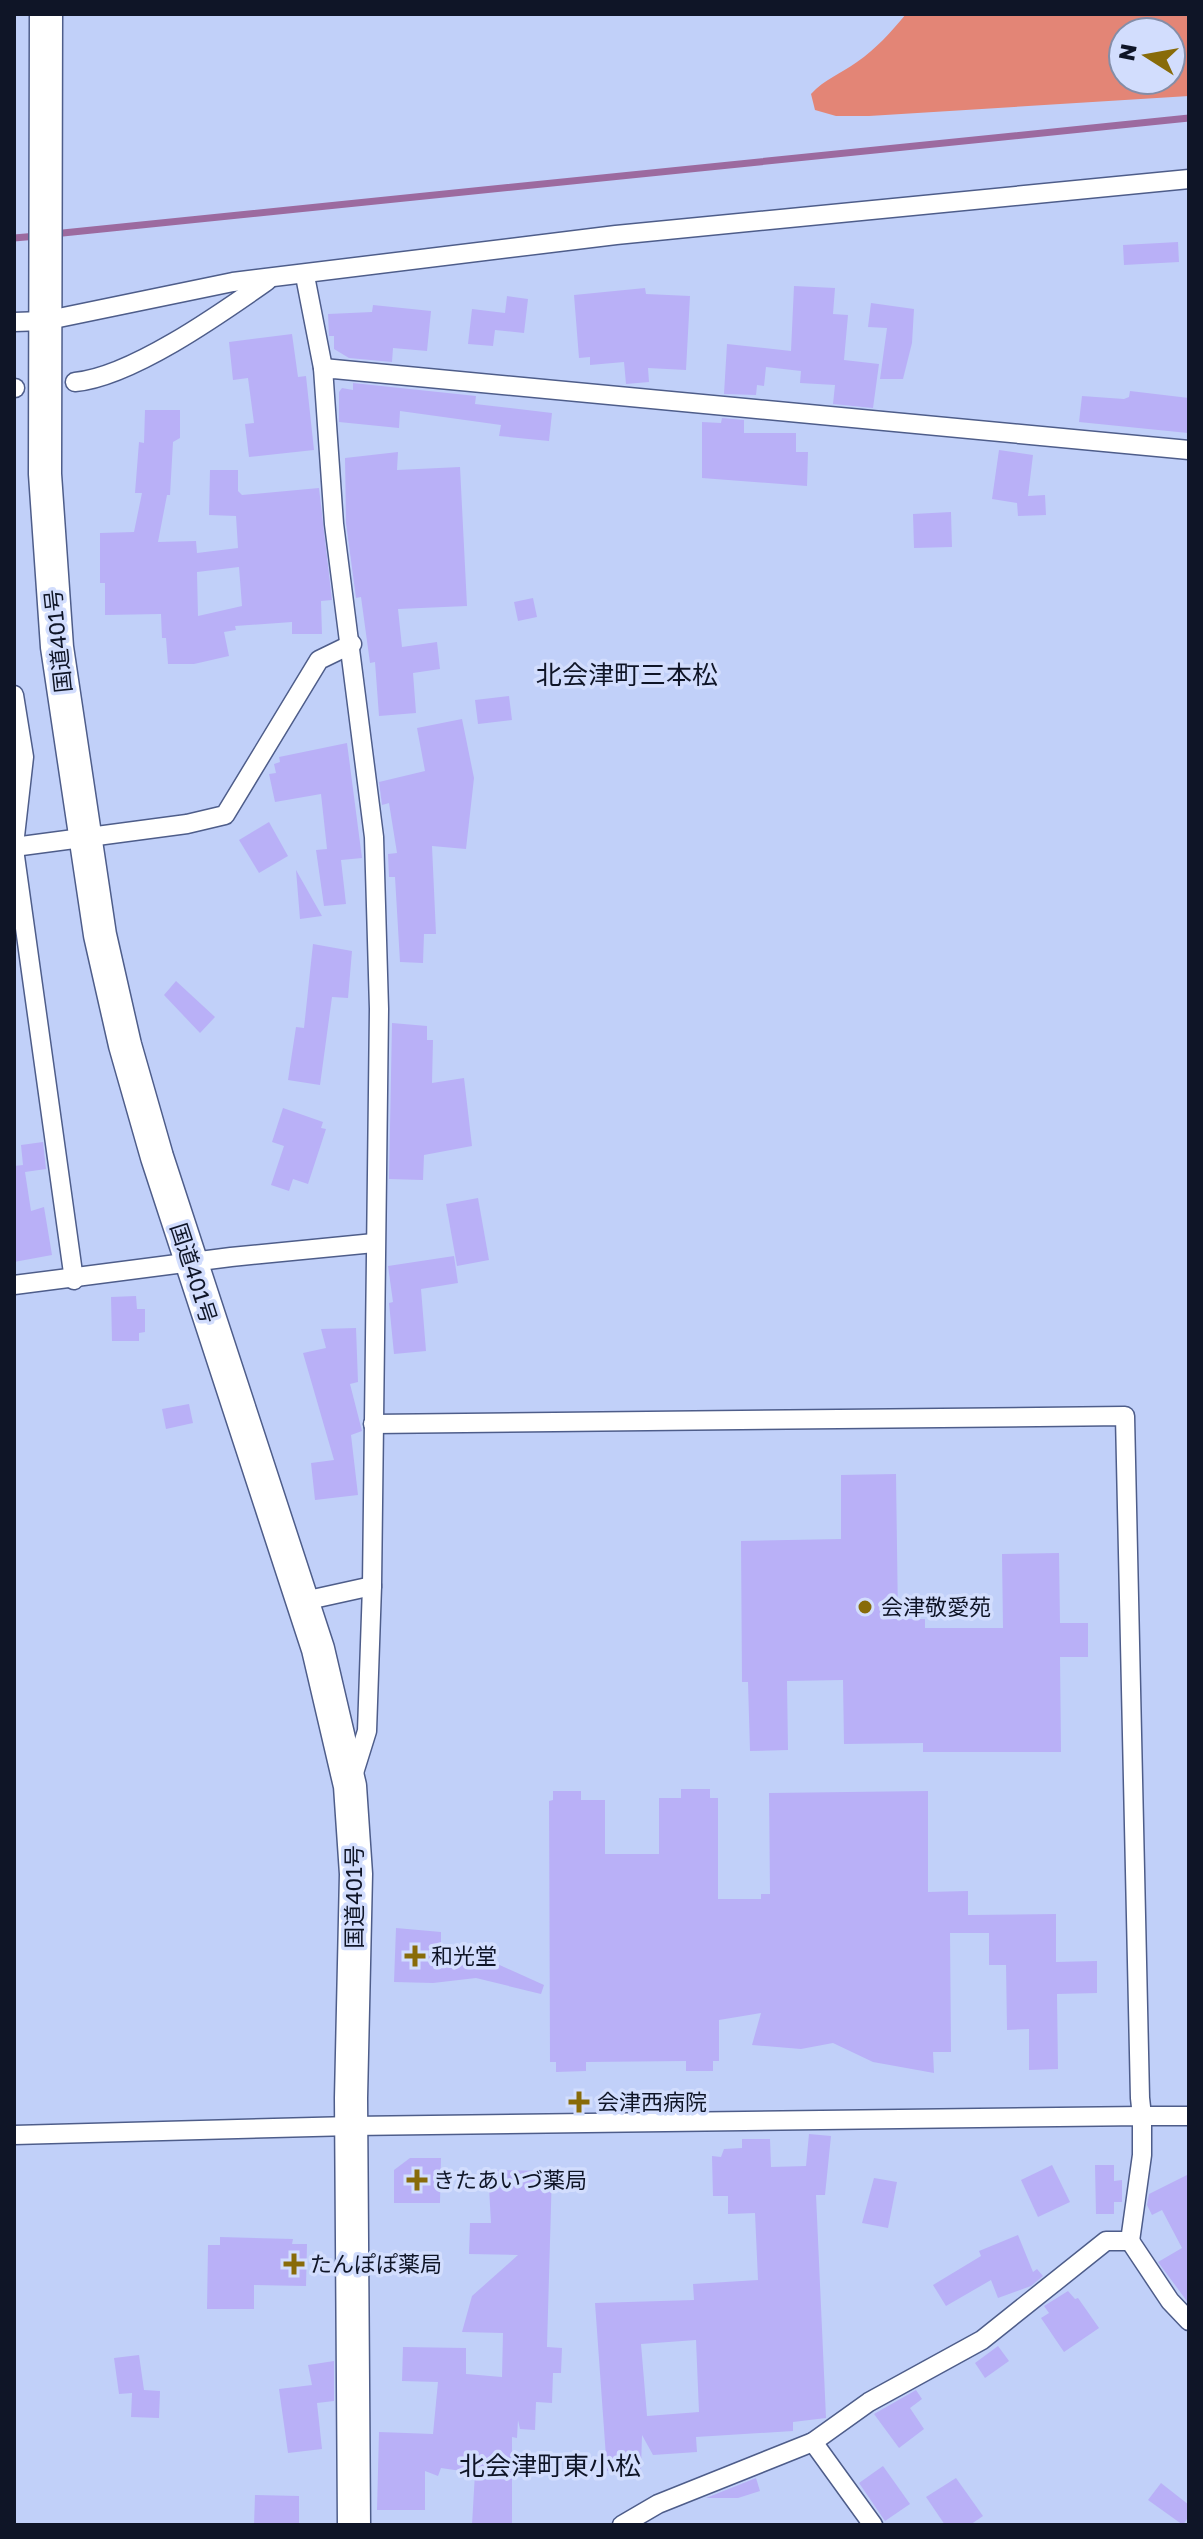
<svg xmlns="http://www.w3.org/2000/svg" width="1203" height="2539" font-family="'Golos Text','Noto Sans JP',sans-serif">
<rect width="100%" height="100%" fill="#c1d0f9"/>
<!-- green -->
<path fill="#e38576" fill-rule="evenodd" d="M906,14H1189V96L869,116H836L815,110L811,94C825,79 840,74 857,62C876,49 891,32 906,14ZM1123,32H1171V80H1123Z"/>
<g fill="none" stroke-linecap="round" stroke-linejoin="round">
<!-- stream -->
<g stroke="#9c6a9f" stroke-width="7">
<path d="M53,234L1189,118"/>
<path d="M14,238L37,236"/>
</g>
</g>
<!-- building -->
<g fill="#b9b0f7" fill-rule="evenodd">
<path d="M1178,242L1179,262L1124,265L1123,245Z"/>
<path d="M794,286L835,288L833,314L848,315L844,360L879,364L873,408L833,404L835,385L800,383L801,371L766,367L764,386L757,385L756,395L724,394L727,344L791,351Z"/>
<path d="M645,288L646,294L690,296L686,370L648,368L649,382L626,384L624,362L590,365V357L579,358L574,295Z"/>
<path d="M507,296L528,299L524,333L495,330L493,346L468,344L472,309L505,313Z"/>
<path d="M871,303L914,309L912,343L903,379H880L887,328L868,327Z"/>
<path d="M373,305L431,311L427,351L393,348L392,362L349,358L334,349V336H329L328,314L372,312Z"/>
<path d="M292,334L298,377L306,376L314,450L249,457L245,424L254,423L248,378L233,380L229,342Z"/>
<path d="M353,383L476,396L475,404L552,413L549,441L499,436L501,425L400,411L399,428L339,422V392L342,388L353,390Z"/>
<path d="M1130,391L1189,398L1188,433L1079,422L1082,396L1124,399L1129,397Z"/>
<path d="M145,410H180V438L173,442L170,495H167L158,542L196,541L197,553L238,548L236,516L209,515L210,470H238V491L242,495L319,488L332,600L321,601L322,634H292V622L235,626L236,630L224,632L229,656L194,664H168L166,638H162L161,614L105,615V583H100V533L134,532L142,493H135L139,442L144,443ZM239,567L242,606L198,616L197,572Z"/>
<path d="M722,418L744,420V433H796V452H808L807,486L702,478V422L721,423Z"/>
<path d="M999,450L1033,455L1028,496L1045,495L1046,515L1018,516L1017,503L992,499Z"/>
<path d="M398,452L397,470L460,467L467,606L398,609L402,647L437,642L440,669L413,673L416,713L379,716L375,662L370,663L361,597L356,598L346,523L345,458Z"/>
<path d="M951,512L952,547L914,548L913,514Z"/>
<path d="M533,598L537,617L518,621L514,602Z"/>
<path d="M509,696L512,720L478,724L475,700Z"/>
<path d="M462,719L474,778L466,849L432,846L436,934H424L423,963L400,962L395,877H389L388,854L397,853L389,803L382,805L379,782L425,771L417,728Z"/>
<path d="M347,743L362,858L341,860L346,904L324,906L316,850L327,849L321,794L275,802L269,774L276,773L274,764L280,762L279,757Z"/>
<path d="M269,822L288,856L259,873L239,840Z"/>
<path d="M296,870L322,916L300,919Z"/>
<path d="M313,944L352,951L348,998L332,997L320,1085L288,1080L296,1027L304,1028Z"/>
<path d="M176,981L215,1017L200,1033L164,995Z"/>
<path d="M392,1023L427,1026V1040H433L432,1083L464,1078L472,1146L424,1155L423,1180L389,1179Z"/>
<path d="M283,1108L323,1122L321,1128L326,1129L308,1184L293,1179L289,1191L271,1185L284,1146L272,1142Z"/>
<path d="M43,1142L46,1169L25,1172L31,1211L44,1207L52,1255L14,1262V1166L23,1165L21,1145Z"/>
<path d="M478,1198L489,1260L457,1266L446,1204Z"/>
<path d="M454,1256L458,1283L421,1289L426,1351L394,1354L389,1303L393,1302L388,1266Z"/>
<path d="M136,1296L137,1309H145V1332L139,1333V1341H112L111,1297Z"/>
<path d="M356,1328L358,1382L350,1384L362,1431L351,1435L358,1495L315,1500L311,1463L334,1460L303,1353L326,1348L321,1329Z"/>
<path d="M189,1404L193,1423L166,1429L162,1409Z"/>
<path d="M896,1474L898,1619H925V1628H1003L1002,1554L1059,1553L1060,1623H1088V1657H1060L1061,1752H923V1743L844,1744L843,1680L787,1681L788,1750L750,1751L748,1682H742L741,1541L841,1539V1475Z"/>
<path d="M681,1789H710V1798H718V1899H761V1894H770L769,1793L928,1791V1892L968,1891V1915L1056,1914V1962L1097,1961V1993L1057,1994L1058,2069L1029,2070V2029L1007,2030L1006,1965H989V1933H950L951,2052H933L934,2073L873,2062L833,2043L801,2049L752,2045L761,2013L719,2020V2061H713V2071H686V2061L586,2062V2071L556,2072V2062H550L549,1801L553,1800V1791H581V1800H605V1854H659V1798H681Z"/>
<path d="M396,1928L441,1932V1960L482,1957L544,1985L541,1994L476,1978L433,1983L394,1982Z"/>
<path d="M809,2134L831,2136L825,2195H816L826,2418L793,2422V2431L696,2437L697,2452L653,2455L642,2435L641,2469L607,2471L595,2303L694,2300L693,2284L758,2280L755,2213L728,2214V2196H713L712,2156L721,2157L724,2149L742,2148V2139H770L771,2167L806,2166ZM696,2340L699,2412L647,2416L641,2344Z"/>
<path d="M410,2158H441L440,2203H394V2170Z"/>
<path d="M1052,2165L1070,2202L1038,2217L1021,2180Z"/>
<path d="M1095,2165H1114V2181L1122,2180V2202H1114V2214H1096Z"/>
<path d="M488,2170L552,2171L547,2347L562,2348L561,2373H553L552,2403L536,2402L535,2430L520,2429L518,2420L517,2438L512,2437V2525H472L475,2473L441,2468L438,2476L425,2471V2510H377L379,2432L433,2434L438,2382L402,2381L403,2347L466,2348V2374L502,2377L503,2333L462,2332L472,2296L518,2255L469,2254L470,2223H491Z"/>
<path d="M1189,2174V2304L1158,2262L1182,2248L1162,2210L1152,2215L1147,2205L1149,2194Z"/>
<path d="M874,2178L897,2182L888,2228L862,2223Z"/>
<path d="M1018,2235L1033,2272L1037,2269L1043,2276L1031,2286L998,2298L991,2280L946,2306L933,2285L981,2256L979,2251Z"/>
<path d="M220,2237L293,2239L292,2244H307L306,2286L254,2285V2309H207L208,2245H220Z"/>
<path d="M1068,2291L1075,2299L1078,2298L1099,2328L1064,2352L1041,2318L1049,2313L1044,2306Z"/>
<path d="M998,2346L1009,2361L985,2378L975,2363Z"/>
<path d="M139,2355L144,2390L160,2391L159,2418L131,2417L132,2393L119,2394L114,2358Z"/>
<path d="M334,2361V2401L317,2403L322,2449L288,2453L279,2389L312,2385L308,2365Z"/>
<path d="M916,2390L922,2399L910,2408L924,2429L899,2448L874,2414Z"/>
<path d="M883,2466L910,2504L885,2521L859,2483Z"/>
<path d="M756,2478L760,2491L738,2498H706Z"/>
<path d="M956,2478L983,2516L970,2525H945L926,2497Z"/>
<path d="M1161,2483L1189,2505V2516L1183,2525L1148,2500Z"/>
<path d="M255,2495L299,2496V2525H254Z"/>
</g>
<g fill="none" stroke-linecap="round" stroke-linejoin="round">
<!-- minor casing -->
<g stroke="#4e5d8a" stroke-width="21">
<g id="minor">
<path d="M305,276L323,368"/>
<path d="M14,322L44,321L233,282L616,235L1189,179"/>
<path d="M75,382C131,377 220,314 267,281"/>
<path d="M14,388H15"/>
<path d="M14,695L24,757L14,845"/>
<path d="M14,847L187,824L225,815L319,660L352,644"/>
<path d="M14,849L74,1280"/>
<path d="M14,1285L231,1257L374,1243"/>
<path d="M373,1424L1125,1416L1140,2098L1142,2116H1189"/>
<path d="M304,1601L372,1586"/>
<path d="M353,1776L367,1731L372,1586L379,1009L374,837L334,524L323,368L1189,450"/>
<path d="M14,2135L352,2126L1142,2116V2155L1130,2241H1106L982,2340L869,2402L813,2442L658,2504L622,2525"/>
<path d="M1130,2241L1170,2301L1189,2321"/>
<path d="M813,2442L873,2525"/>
</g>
</g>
<!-- trunk casing -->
<g stroke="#4e5d8a" stroke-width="35">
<path id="trunk" d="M46,14L45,474L57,647L100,935L125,1045L157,1157L318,1649L350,1786L356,1874L351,2098L354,2525"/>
</g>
<!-- minor -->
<use href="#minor" stroke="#fff" stroke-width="18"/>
<!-- trunk -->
<use href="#trunk" stroke="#fff" stroke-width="32"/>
</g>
<!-- markers -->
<g fill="#886b09" stroke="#d2ddfd" stroke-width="3">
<circle cx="865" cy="1607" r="8"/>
<path d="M411 1944h8v8h8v8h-8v8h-8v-8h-8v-8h8z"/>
<path d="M575 2090h8v8h8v8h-8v8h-8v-8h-8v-8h8z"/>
<path d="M413 2168h8v8h8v8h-8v8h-8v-8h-8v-8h8z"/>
<path d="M290 2252h8v8h8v8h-8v8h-8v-8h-8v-8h8z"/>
</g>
<g text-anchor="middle" stroke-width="7" stroke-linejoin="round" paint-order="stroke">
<!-- street labels -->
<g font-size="22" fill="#0f1527" stroke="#d2ddfd">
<text transform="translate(58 641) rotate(-96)" y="8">国道401号</text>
<text transform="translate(194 1273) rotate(72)" y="8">国道401号</text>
<text transform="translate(354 1897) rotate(-90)" y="8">国道401号</text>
</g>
<!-- poi labels -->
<g font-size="22" fill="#0f1527" stroke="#d2ddfd" text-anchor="start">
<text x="881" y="1615">会津敬愛苑</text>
<text x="431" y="1964">和光堂</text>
<text x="597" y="2110">会津西病院</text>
<text x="433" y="2188">きたあいづ薬局</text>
<text x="310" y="2272">たんぽぽ薬局</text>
</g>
<!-- quarter labels -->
<g font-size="26" fill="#0f1527" stroke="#d2ddfd">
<text x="627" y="684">北会津町三本松</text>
<text x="550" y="2475">北会津町東小松</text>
</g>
</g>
<!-- border -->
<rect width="1203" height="2539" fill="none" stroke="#0f1527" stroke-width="32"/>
<!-- north arrow -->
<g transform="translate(1147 56) rotate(281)"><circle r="38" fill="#d2ddfd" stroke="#848da7" stroke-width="2"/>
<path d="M0-6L14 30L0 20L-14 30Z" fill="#886b09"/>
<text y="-12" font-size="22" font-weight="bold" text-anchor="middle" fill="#0f1527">N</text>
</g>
</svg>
